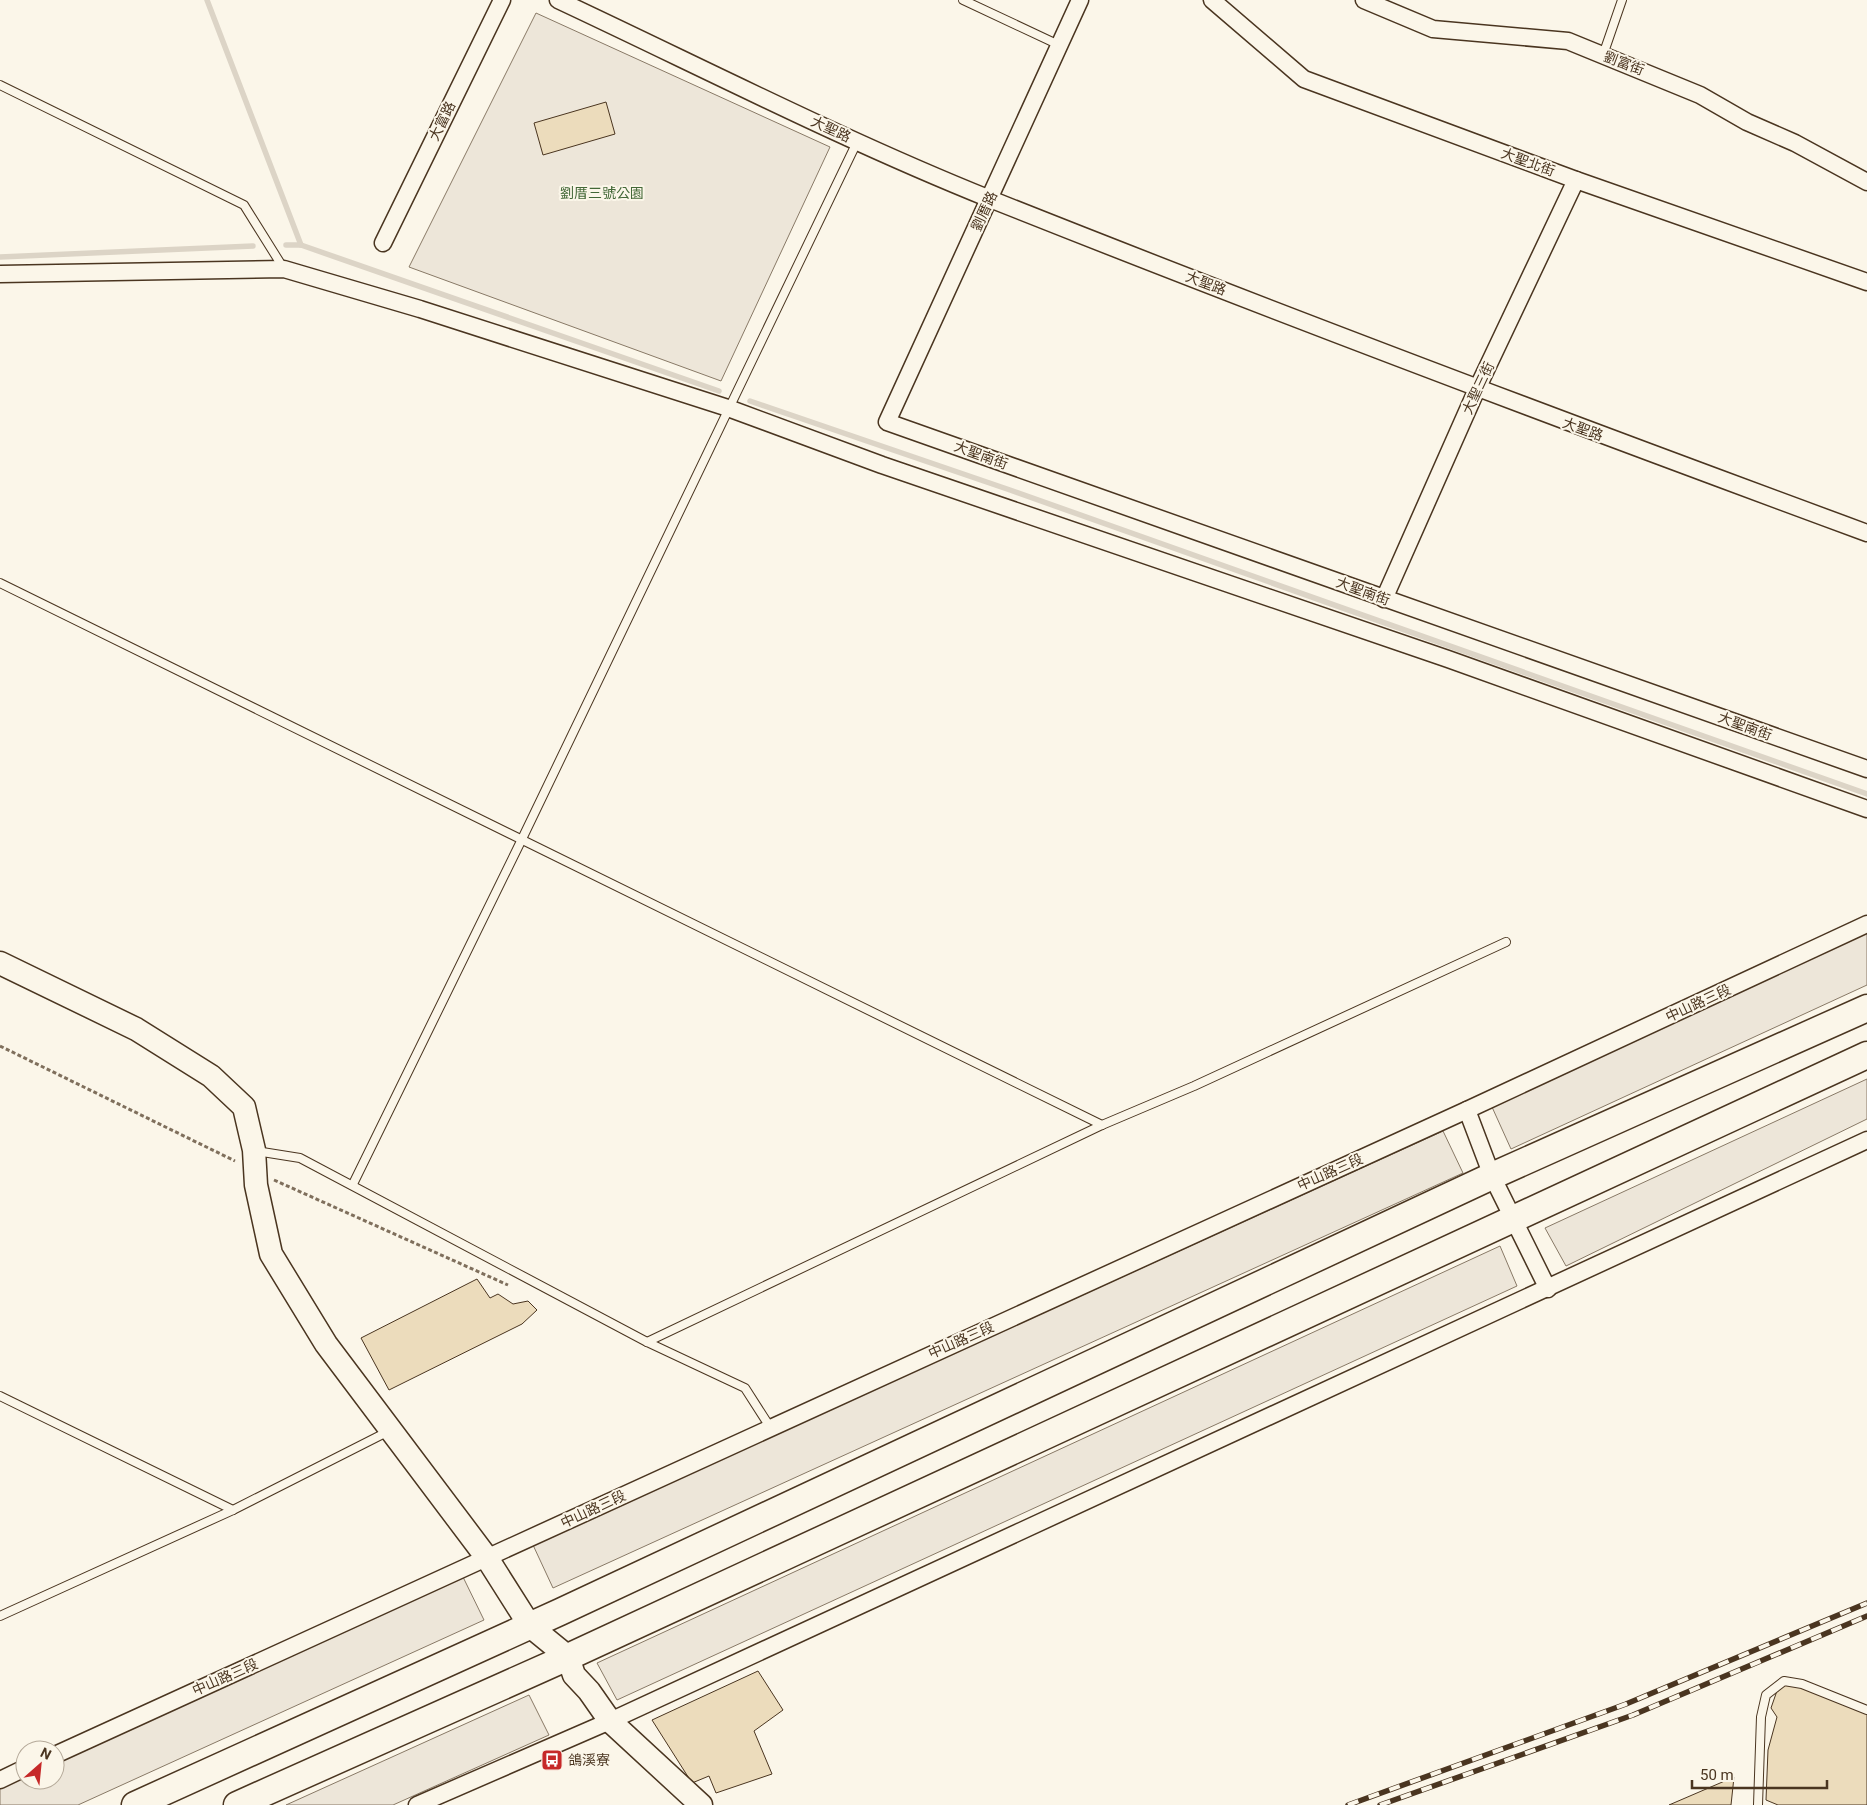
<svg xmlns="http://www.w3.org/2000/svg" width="1867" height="1805" font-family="Roboto,'Noto Sans TC',sans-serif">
<rect width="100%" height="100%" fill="#fbf6e9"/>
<!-- green -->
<g fill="#ede6d9" stroke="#887966">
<path d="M536,13L830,147L721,381L409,267Z"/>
<path d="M1867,931V985L1511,1149L1492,1107Z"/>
<path d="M1867,1079V1119L1566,1266L1545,1228Z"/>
<path d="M1443,1131L1463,1173L553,1588L533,1545Z"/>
<path d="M1500,1246L1517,1286L617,1700L597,1663Z"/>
<path d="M463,1577L484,1620L78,1805H0V1788L25,1777V1780H55V1763Z"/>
<path d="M529,1695L549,1735L393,1805H286Z"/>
</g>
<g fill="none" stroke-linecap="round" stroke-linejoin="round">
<!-- stream -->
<g stroke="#dcd4c6" stroke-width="5.5">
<path d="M207,0L301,245"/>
<path d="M286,245H301L719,391"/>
<path d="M0,257L253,246"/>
<path d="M750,401L1010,490L1867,794"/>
</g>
</g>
<!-- building -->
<g fill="#ecdcbc" stroke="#4a3520">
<path d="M606,102L615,134L543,155L534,123Z"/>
<path d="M477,1279L490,1298L498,1294L513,1304L528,1301L537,1310L522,1324L389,1390L361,1338Z"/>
<path d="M758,1671L783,1710L754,1731L772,1774L716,1793L709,1776L692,1783L652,1720Z"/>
<path d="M1779,1685L1804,1686L1867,1714V1805H1778L1766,1800L1768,1750L1777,1717L1771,1708Z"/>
<path d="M1734,1777L1731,1805H1669Z"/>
</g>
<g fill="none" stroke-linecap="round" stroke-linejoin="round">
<!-- lane casing -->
<g stroke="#4a3520" stroke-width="10">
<g id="lane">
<path d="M963,0L1059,45"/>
<path d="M1603,55L1622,0"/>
<path d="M0,85L244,205L284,269"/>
<path d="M0,583L1102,1125"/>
<path d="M256,1151L300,1158L647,1342L745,1388L770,1427"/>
<path d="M353,1184L522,839L857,142"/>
<path d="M647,1342L1102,1125L1194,1086L1506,942"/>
<path d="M0,1396L233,1510"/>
<path d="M0,1616L233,1510L389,1431"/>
<path d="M1758,1805L1761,1717L1766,1695L1784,1681L1802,1684L1867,1710"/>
</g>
</g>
<!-- street casing -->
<g stroke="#4a3520" stroke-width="19">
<g id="street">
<path d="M558,0C701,67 843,140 990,199C1281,315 1574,425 1867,533"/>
<path d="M1080,0L887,422L1867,769"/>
<path d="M1212,0L1304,79L1576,180L1867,282"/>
<path d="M1364,0L1433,29L1568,41L1700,95L1747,122L1795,143L1867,182"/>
<path d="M383,243L502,0"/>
<path d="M0,274L284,269L420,309L728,408L882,465L1448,659L1867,809"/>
<path d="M1384,599L1477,389L1576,180"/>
<path d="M1467,1110L1492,1176L1548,1289"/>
<path d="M55,1755L1467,1110L1867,924"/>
<path d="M0,1780L25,1768"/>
<path d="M417,1805L610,1721L1867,1140"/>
</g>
</g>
<!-- secondary casing -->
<g stroke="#4a3520" stroke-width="25">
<path id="secondary" d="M0,963L136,1029L211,1076L244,1107L254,1150L256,1185L271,1254L326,1344L487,1558L530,1626L568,1657L574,1675L589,1691L610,1721L701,1805"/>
</g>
<!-- primary casing -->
<g stroke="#4a3520" stroke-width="29">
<g id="primary">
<path d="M135,1805L560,1612L1492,1176L1867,1008"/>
<path d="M237,1805L568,1657L1867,1055"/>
</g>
</g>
<!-- path -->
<g stroke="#7f6f5c" stroke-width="3" stroke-dasharray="4 2.5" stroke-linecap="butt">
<path d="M0,1046L235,1161"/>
<path d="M274,1180L508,1285"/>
</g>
<!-- lane -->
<use href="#lane" stroke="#fbf6e9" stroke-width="8"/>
<!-- street -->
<use href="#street" stroke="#fbf6e9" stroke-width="16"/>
<!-- secondary -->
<use href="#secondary" stroke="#fbf6e9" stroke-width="22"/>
<!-- primary -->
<use href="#primary" stroke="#fbf6e9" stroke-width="26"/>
<!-- rail casing -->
<g stroke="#4a3520" stroke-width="5.5">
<g id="rail">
<path d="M1348,1805L1626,1704L1867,1603"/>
<path d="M1380,1805L1633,1715L1867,1616"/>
</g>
</g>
<!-- rail -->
<use href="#rail" stroke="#fbf6e9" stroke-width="4" stroke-dasharray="11" stroke-linecap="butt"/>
</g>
<!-- icons -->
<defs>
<g id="bus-square" transform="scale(1.125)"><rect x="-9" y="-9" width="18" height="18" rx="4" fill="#c62828" stroke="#fbf6e9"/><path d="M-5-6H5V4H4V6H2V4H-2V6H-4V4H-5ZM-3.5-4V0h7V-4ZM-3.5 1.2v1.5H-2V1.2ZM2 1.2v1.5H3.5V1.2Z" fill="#fff"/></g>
</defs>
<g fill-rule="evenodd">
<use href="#bus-square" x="552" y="1760"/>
</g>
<g text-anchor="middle" stroke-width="4" stroke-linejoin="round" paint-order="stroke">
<!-- street labels -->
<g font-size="14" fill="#4a3520" stroke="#fbf6e9">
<text transform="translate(1624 63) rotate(21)" y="5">劉富街</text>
<text transform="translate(442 121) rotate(-64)" y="5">大富路</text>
<text transform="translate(831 129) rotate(25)" y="5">大聖路</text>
<text transform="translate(1528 162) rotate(20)" y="5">大聖北街</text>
<text transform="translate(984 211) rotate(-65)" y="5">劉厝路</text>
<text transform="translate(1206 283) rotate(21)" y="5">大聖路</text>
<text transform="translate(1478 388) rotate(-65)" y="5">大聖三街</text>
<text transform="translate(1583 429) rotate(20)" y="5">大聖路</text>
<text transform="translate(981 455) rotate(20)" y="5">大聖南街</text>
<text transform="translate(1363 591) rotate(20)" y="5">大聖南街</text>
<text transform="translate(1745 726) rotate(20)" y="5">大聖南街</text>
<text transform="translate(1698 1003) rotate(-25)" y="5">中山路三段</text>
<text transform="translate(1330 1172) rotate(-24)" y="5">中山路三段</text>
<text transform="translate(961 1340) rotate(-24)" y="5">中山路三段</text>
<text transform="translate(593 1509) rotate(-25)" y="5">中山路三段</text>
<text transform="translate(225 1677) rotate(-24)" y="5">中山路三段</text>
</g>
<!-- park labels -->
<g font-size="14" fill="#436837" stroke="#fbf6e9">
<text x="602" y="198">劉厝三號公園</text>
</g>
<!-- poi labels -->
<g font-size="14" fill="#4a3520" stroke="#fbf6e9" text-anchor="start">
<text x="568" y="1765">鴿溪寮</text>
</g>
</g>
<!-- north arrow -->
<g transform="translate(40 1765) rotate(27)"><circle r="24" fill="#fbf6e9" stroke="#b4a999"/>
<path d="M0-4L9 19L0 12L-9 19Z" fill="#c62828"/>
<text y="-8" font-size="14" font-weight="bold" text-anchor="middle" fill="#4a3520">N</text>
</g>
<!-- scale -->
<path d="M1692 1780v8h135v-8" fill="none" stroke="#4a3520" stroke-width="2.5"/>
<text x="1700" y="1780" font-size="15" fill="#4a3520" stroke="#fbf6e9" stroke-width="4" paint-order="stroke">50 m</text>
</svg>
